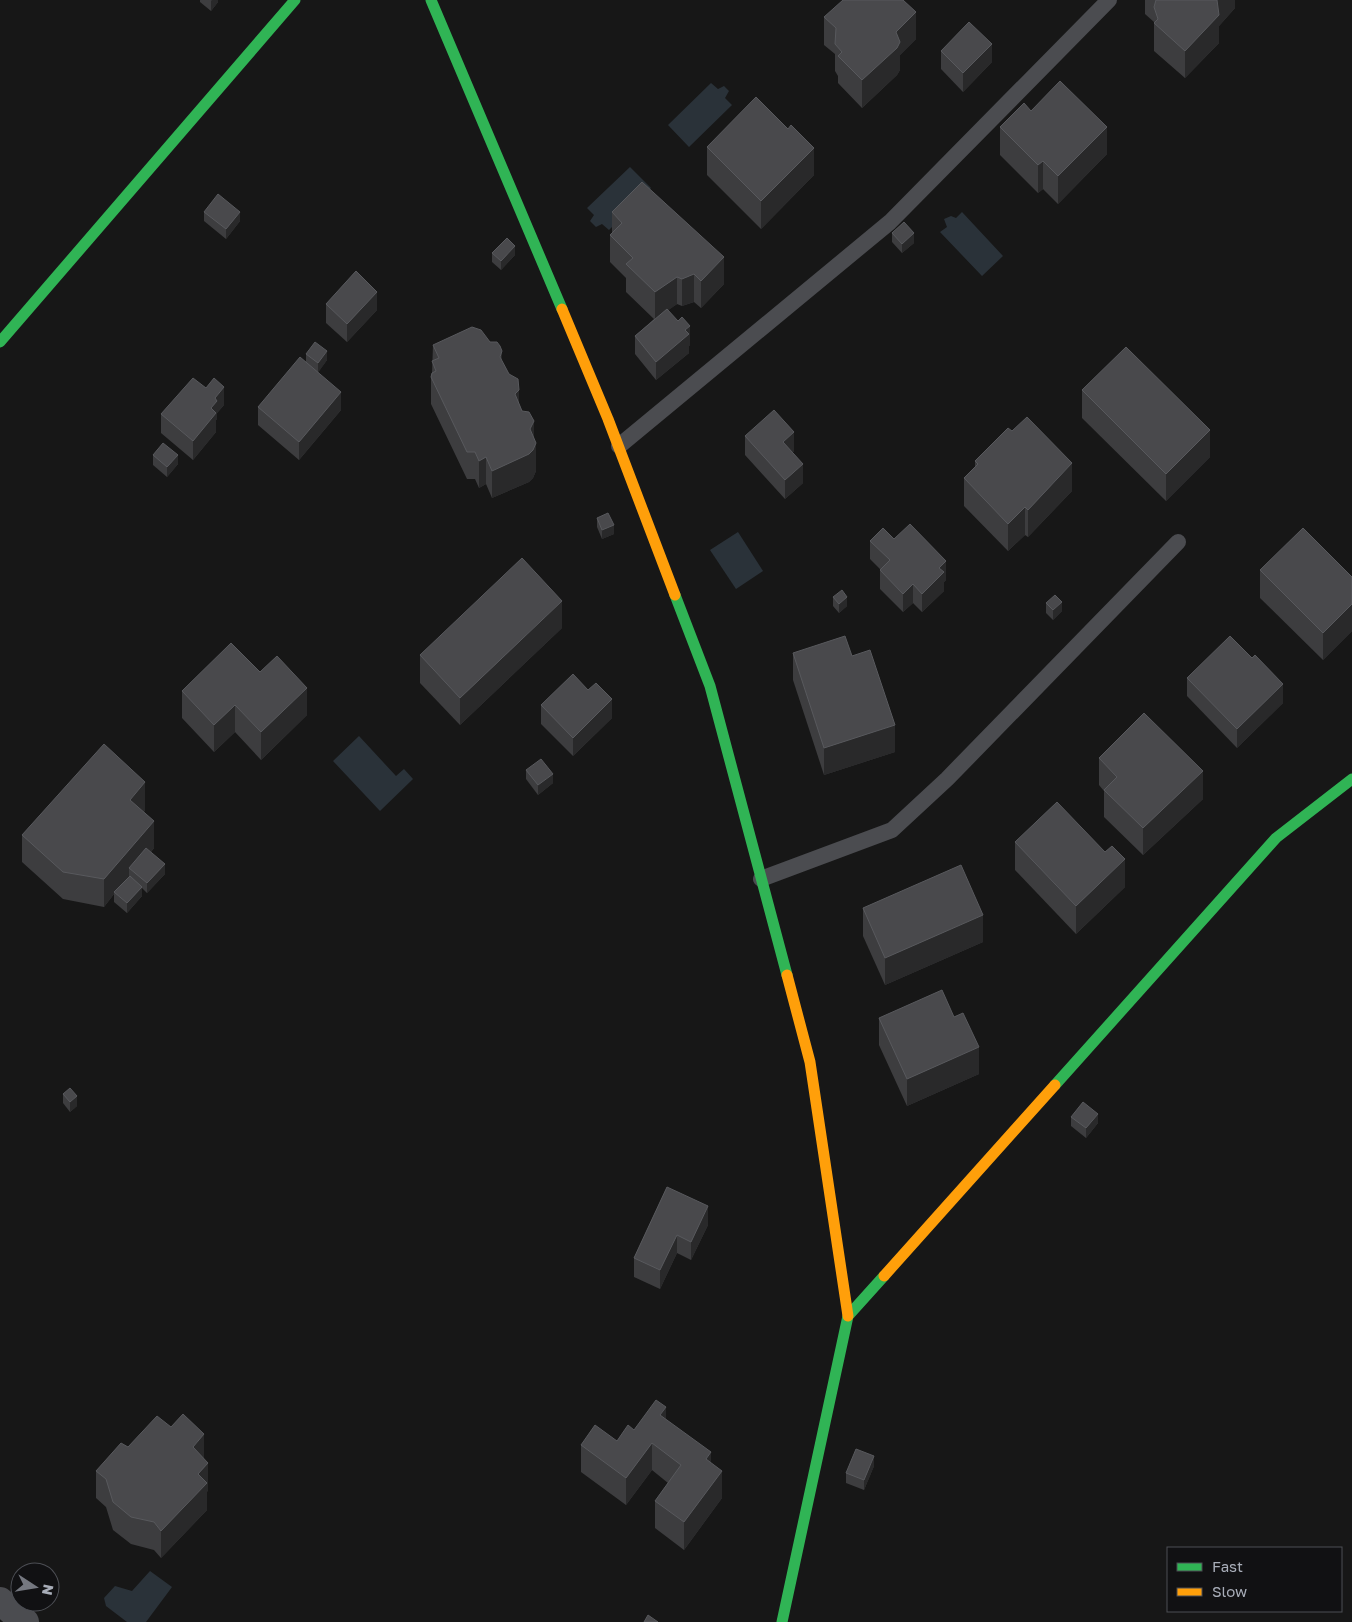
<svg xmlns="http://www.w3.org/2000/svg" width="1352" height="1622" font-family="'Golos Text',sans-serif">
<rect width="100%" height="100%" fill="#171717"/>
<!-- water -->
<g fill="#2a3239">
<path d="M711,83L718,89L724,86L729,91L725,98L732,105L689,147L668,125Z"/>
<path d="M630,167L651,188L609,230L602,224L596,227L590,221L594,215L587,208Z"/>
<path d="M962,212L1003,256L982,276L940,232L947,227L944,219L951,216L956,218Z"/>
<path d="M738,532L763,571L736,589L710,550Z"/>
<path d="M359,736L396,776L404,769L413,779L380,811L333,761Z"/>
<path d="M150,1571L172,1587L146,1622H127L106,1606L104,1598L115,1586L132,1591Z"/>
</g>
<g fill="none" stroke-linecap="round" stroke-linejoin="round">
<!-- lane -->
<g stroke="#4b4c50" stroke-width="16">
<path d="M619,446L890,222L1109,0"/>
<path d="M761,879L892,830L947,779L1178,542"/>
</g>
<!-- street -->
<path stroke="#4b4c50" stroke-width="28" d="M0,1601L25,1622"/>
<!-- fast -->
<g stroke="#30b455" stroke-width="11">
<path d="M431,0L562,309"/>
<path d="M0,342L295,0"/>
<path d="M675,595L710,686L787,975"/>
<path d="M1055,1085L1276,838L1352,779"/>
<path d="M782,1622L848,1316L884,1276"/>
</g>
<!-- slow -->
<g stroke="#ff9f0a" stroke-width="11">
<path d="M562,309L608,419L675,595"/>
<path d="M787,975L810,1062L848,1316"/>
<path d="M884,1276L1055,1085"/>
</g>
</g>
<!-- wall -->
<g fill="#3d3d3f">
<path d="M200,0H218V2L211,11L200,2Z"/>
<path d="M1145,0H1235V8L1219,26V43L1185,78L1154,51V22L1145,14Z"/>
<path d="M824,17L916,39L900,55V70L897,75L862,108L838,83V76L835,71V54L824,45Z"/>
<path d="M941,51L992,62L963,92L941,69Z"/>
<path d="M1031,111L1107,154L1058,204L1043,189L1038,193L1000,155V127Z"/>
<path d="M707,147L814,175L761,229L707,175Z"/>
<path d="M204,212L240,221L226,239L204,221Z"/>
<path d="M612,212L724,284L701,308L694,302L682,306L677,304L668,310L690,345L689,346V353L656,380L635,354V336L654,319L626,292V278L610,262V235L612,234Z"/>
<path d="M892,233L914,243L902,253L892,242Z"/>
<path d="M492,253L515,255L501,270L492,262Z"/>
<path d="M326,304L377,310L347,342L326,323Z"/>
<path d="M433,345L502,362L534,440L536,471L533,478L529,482L492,498L486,484L479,488L475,479H467L431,404V377L432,373Z"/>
<path d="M306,354L327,360L318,372L341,410L299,460L258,425V407L306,362Z"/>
<path d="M1082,390L1210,457L1166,501L1082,418Z"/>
<path d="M224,405L217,413V419L216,420V432L193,460L161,433V414Z"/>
<path d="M745,436L794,451L792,453L803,483L785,499L745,455Z"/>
<path d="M153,455L178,464L167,477L153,465Z"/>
<path d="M975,461L1072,491L1028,537L1025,535L1008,551L964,506V478L975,467Z"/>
<path d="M597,518L614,534L602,539L597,527Z"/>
<path d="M894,539L946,580L944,582V591L922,612L913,603L903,612L880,589V569L870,559V541Z"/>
<path d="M1260,570L1352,577V631L1323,660L1260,598Z"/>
<path d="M833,597L847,606L839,613L833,606Z"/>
<path d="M1046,603L1062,611L1053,620L1046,613Z"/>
<path d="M562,628L460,725L420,683V655Z"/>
<path d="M793,653L895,752L824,775L793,680Z"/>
<path d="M260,672L307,715L261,760L235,732L214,752L182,718V691Z"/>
<path d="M1187,678L1283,703L1237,748L1187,696Z"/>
<path d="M541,705L612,718L573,756L541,724Z"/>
<path d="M1099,758L1203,799L1143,855L1104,817V791L1099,785Z"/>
<path d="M526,770L553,783L538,795L526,779Z"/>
<path d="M145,810L144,812L154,848L151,852L165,874L147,893L142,888V896L127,913L114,902V894L104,907L63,899L22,862V835Z"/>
<path d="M1015,842L1125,887L1076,934L1015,870Z"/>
<path d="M863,908L983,942L885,985L863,936Z"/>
<path d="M879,1018L979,1074L907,1106L879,1045Z"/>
<path d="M63,1094L77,1106L70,1112L63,1103Z"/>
<path d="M1071,1117L1098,1123L1086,1138L1071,1126Z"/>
<path d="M667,1187L708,1225L691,1260L677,1253L660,1289L634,1277V1258Z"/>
<path d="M666,1420L711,1463L722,1498L684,1550L655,1528V1501L668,1483L652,1470L626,1505L581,1472V1445L617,1441L634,1430Z"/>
<path d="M128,1447L204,1459L208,1490L207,1492V1510L161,1558L154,1550L131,1544L113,1530L106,1507L96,1498V1471Z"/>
<path d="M874,1466L864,1490L846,1483V1473Z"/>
</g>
<!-- shaded-wall -->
<g fill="#29292a">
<path d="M212,0H218V2L211,11V1Z"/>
<path d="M1217,0H1235V8L1219,26V43L1185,78V51Z"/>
<path d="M916,12V39L900,55V70L897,75L862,108V80L896,32Z"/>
<path d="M992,44V62L963,92V73Z"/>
<path d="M1107,127V154L1058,204V176Z"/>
<path d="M814,148V175L761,229V201Z"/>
<path d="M1043,161V189L1038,193V165Z"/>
<path d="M240,212V221L226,239V229Z"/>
<path d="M914,233V243L902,253V244Z"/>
<path d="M515,246V255L501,270V261Z"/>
<path d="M724,257V284L701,308V281Z"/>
<path d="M694,274V302L682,306V279Z"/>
<path d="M677,277V304L655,320V292Z"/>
<path d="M377,292V310L347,342V324Z"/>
<path d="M690,326V345L689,346V353L656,380V362L685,330Z"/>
<path d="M327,351V360L318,373V363Z"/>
<path d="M502,351V378L500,357Z"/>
<path d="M224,387V405L217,413V419L216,420V432L193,460V441L211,408L215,398Z"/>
<path d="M519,390V418L515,394Z"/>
<path d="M341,392V410L299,460V442Z"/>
<path d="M534,421V446L536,443V471L533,478L529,482L492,498V471L530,429Z"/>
<path d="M1210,430V457L1166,501V474Z"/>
<path d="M794,432V451L783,461V442Z"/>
<path d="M178,455V464L167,477V467Z"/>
<path d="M486,457V484L479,488V461Z"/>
<path d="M1072,463V491L1028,537V510Z"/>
<path d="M803,464V483L785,499V480Z"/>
<path d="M1025,507V535L1008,551V524Z"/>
<path d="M614,525V534L602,539V530Z"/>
<path d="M946,561V580L944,582V591L922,612V594L939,568Z"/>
<path d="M913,584V603L903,612V594Z"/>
<path d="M847,597V606L839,613V604Z"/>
<path d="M562,601V628L460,725V698Z"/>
<path d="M1062,602V611L1053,620V610Z"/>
<path d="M1352,604V631L1323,660V633Z"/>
<path d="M1283,684V703L1237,748V729Z"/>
<path d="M307,688V715L261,760V732Z"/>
<path d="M612,699V718L573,756V738Z"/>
<path d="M235,705V732L214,752V725Z"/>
<path d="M895,725V752L824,775V748Z"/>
<path d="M1203,771V799L1143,855V828Z"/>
<path d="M553,774V783L538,795V785Z"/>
<path d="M145,782V810L130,827V800Z"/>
<path d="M154,821V848L134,872L129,868V877L114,892V894L104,907V879Z"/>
<path d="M1125,859V887L1076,934V906Z"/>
<path d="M165,864V874L147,893V883Z"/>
<path d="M142,887V896L127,913V903Z"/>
<path d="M983,915V942L885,985V958Z"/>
<path d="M979,1047V1074L907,1106V1079Z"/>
<path d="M77,1096V1106L70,1112V1102Z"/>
<path d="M1098,1114V1123L1086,1138V1128Z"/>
<path d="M708,1206V1225L691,1260V1242Z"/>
<path d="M677,1235V1253L660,1289V1270Z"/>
<path d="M666,1407V1435L660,1415Z"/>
<path d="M204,1434V1461L193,1447Z"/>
<path d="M652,1443V1470L626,1505V1478Z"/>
<path d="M711,1452V1479L706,1459Z"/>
<path d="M874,1456V1466L864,1490V1480Z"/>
<path d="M208,1463V1490L207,1492V1510L161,1558V1531L198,1474Z"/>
<path d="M722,1471V1498L684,1550V1522Z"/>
</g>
<!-- building -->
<g fill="#49494c" stroke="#58595d">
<path d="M843,0H903L916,12L896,32L900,42L897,48L862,80L838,56L842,52L835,44L836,28L824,17Z"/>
<path d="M1156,0H1217L1219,15L1185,51L1154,23L1158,19L1154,7Z"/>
<path d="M969,22L992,44L963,73L941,51Z"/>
<path d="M1060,81L1107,127L1058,176L1043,161L1038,165L1000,127L1024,103L1031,111Z"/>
<path d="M756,97L788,129L791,125L814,148L761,201L707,147Z"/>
<path d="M642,182L724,257L701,281L694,274L682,279L677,277L655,292L626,264L633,258L610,235L622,223L612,212Z"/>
<path d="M218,194L240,212L226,229L204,212Z"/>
<path d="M904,222L914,233L902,244L892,233Z"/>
<path d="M507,238L515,246L501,261L492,253Z"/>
<path d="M356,271L377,292L347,324L326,304Z"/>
<path d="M667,309L678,321L682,317L690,326L685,330L689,334L656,362L635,336Z"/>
<path d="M472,327L481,330L490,342H497L500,346L502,351L500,357L509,374L518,379L519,390L515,394L522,411L529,412L534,421L530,429L536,443L533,450L529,454L492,471L486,457L479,461L475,452H467L431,377L432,373L436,371L432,361L439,358L433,345Z"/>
<path d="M315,342L327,351L318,363L306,354Z"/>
<path d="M1126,347L1210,430L1166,474L1082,390Z"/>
<path d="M300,357L341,392L299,442L258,407Z"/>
<path d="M193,378L206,388L214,378L224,387L215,398L217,401L211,408L216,413L193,441L161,414Z"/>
<path d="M774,410L794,432L783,442L803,464L785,480L745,436Z"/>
<path d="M1027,417L1072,463L1028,510L1025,507L1008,524L964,478L978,464L975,461L1008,428L1012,431Z"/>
<path d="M163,443L178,455L167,467L153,455Z"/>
<path d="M608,513L614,525L602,530L597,518Z"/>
<path d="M910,524L946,561L939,568L944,572L922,594L913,584L903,594L880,570L890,560L870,541L883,528L894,539Z"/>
<path d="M1303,528L1352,577V604L1323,633L1260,570Z"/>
<path d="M522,558L562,601L460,698L420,655Z"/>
<path d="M842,590L847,597L839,604L833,597Z"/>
<path d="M1055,595L1062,602L1053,610L1046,603Z"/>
<path d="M845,636L852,656L870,650L895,725L824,748L793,653Z"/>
<path d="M1230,636L1252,658L1255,655L1283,684L1237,729L1187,678Z"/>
<path d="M231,643L260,672L277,656L307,688L261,732L235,705L214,725L182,691Z"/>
<path d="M573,674L588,690L596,683L612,699L573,738L541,705Z"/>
<path d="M1144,713L1203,771L1143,828L1104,790L1117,777L1099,758Z"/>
<path d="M104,744L145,782L130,800L154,821L104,879L63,872L22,835Z"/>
<path d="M541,759L553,774L538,785L526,770Z"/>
<path d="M1057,802L1105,852L1112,846L1125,859L1076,906L1015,842Z"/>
<path d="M146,848L165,864L147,883L129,868Z"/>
<path d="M961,865L983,915L885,958L863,908Z"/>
<path d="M130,876L142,887L127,903L114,892Z"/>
<path d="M942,990L954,1017L963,1013L979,1047L907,1079L879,1018Z"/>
<path d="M70,1088L77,1096L70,1102L63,1094Z"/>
<path d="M1083,1102L1098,1114L1086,1128L1071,1117Z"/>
<path d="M667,1187L708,1206L691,1242L677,1235L660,1270L634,1258Z"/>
<path d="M656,1400L666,1407L660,1415L711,1452L706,1459L722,1471L684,1522L655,1501L681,1465L652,1443L626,1478L581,1445L595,1425L617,1441L628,1425L634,1430Z"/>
<path d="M183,1414L204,1434L193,1447L208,1463L198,1474L207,1483L161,1531L154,1522L131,1517L113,1502L106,1479L96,1471L121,1443L128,1447L157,1416L171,1427Z"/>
<path d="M856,1449L874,1456L864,1480L846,1473Z"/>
<path d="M648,1615L658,1622H644Z"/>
</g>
<!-- legend -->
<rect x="1167" y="1547" width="175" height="65" fill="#111113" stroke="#4d4f55"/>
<rect x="1177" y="1563" width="25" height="8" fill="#30b455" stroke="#4d4f55"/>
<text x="1212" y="1572" font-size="15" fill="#a8adb8">Fast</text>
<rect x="1177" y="1588" width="25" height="8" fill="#ff9f0a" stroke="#4d4f55"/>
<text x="1212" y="1597" font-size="15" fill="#a8adb8">Slow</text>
<!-- north arrow -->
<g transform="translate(35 1587) rotate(102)"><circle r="24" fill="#111113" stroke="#4d4f55"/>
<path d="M0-4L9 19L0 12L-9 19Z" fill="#757880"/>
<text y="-8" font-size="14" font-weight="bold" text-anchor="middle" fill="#a8adb8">N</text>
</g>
</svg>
